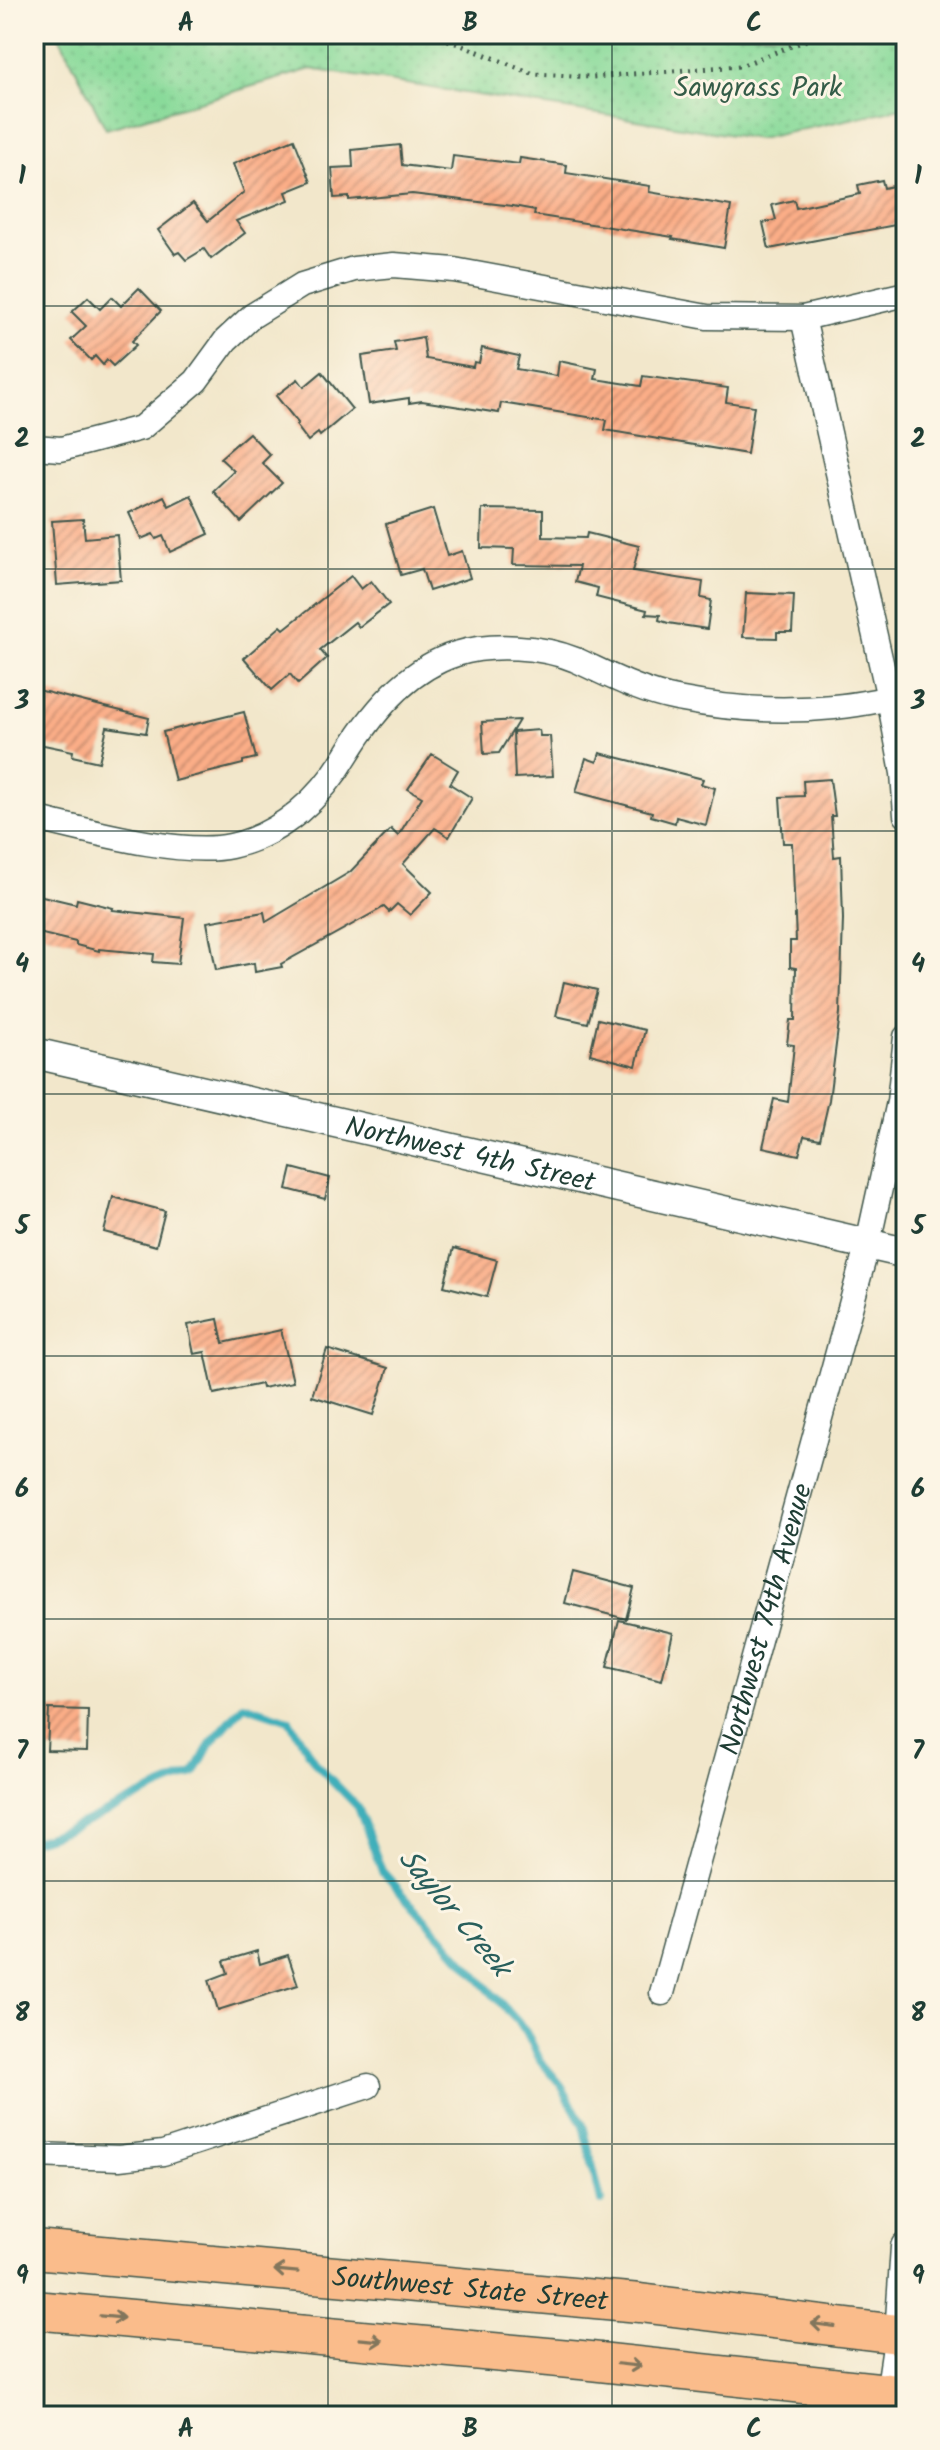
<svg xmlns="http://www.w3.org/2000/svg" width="940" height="2450" font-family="Kalam,sans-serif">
<defs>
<pattern id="park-dots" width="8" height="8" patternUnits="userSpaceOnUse" patternTransform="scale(2)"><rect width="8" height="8" fill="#89da9a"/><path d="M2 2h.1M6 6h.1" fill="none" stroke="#76bc85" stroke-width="1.8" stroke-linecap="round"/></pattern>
<pattern id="building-hatch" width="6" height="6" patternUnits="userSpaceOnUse" patternTransform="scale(2)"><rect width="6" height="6" fill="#fbad87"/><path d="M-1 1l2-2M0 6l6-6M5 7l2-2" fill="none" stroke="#cb8e6f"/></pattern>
</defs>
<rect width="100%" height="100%" fill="#fcf5e5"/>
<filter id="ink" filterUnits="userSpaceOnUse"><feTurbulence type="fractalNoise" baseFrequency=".0125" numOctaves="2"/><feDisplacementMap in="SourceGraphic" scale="16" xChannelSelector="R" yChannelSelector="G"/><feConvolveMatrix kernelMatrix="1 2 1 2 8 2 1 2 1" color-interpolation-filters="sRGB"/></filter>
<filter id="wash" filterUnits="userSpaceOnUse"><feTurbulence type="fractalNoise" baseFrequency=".006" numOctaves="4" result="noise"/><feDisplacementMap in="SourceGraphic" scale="32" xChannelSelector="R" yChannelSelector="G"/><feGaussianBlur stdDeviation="1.8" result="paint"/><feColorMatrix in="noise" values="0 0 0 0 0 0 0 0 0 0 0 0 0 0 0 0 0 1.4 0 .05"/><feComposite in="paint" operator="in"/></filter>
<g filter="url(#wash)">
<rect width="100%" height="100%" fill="#f2e7cb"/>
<!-- park -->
<path fill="url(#park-dots)" stroke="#548c67" stroke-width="2" d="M58,34H906V107L758,139L311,69L106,129Z"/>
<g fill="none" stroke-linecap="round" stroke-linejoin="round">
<!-- stream -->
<path stroke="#3fafba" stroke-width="8" d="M34,1841C90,1825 139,1792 194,1774L210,1744L244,1705L289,1720L315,1763L358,1807L382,1871L526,2031L540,2060L561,2085L583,2125L601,2201"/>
</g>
<g id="blocks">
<!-- building -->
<g fill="url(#building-hatch)">
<path d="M294,139L311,182L286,192L289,200L236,221L245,233L211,259L204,249L186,260L179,252L175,254L158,230L193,203L208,221L244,192L233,164Z"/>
<path d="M400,145L402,165L451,171L453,156L519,164L520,158L567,165L566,173L650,186L649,192L731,206L724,248L672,239L673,237L534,215L535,210L513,206L412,194L349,200V197L334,198L332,168L353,167L352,150Z"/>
<path d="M882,180L884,188L906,183V223L769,249L763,223L776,220L772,205L794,200L796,208L860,194L858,185Z"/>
<path d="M139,288L161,311L132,341L136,345L113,366L107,360L103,365L95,356L91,360L71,340L86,326L72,312L88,297L100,309L112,297L121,306Z"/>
<path d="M423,337L426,359L473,367L474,362L479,363L482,348L519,356L516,369L557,376L559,361L597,369L595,379L641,386L643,376L728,388L726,402L754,406L747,454L605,430L607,420L501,403L499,413L422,401L409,403V398L369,404L362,356L396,351L394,342Z"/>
<path d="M322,372L352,409L320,436L318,433L308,441L296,425L298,423L276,396L298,379L304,387Z"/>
<path d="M249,433L270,455L262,463L282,483L241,522L213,491L234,471L220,458Z"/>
<path d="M191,495L209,534L170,552L163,536L156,539L153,534L141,539L129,513L164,496L169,506Z"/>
<path d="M433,509L447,556L462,551L470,578L429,591L422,569L401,575L386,524Z"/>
<path d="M482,509L543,510V537L586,538L587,533L639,546L633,571L703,582L701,598L711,600L707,629L668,623L659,620L660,615L646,614L647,610L596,597L598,588L575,582L579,566L513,565L514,549L481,548Z"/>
<path d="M83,519L85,538L117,535L121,580L57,585L52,521Z"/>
<path d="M351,576L361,589L371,581L389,604L359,627L355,622L320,650L327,658L298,684L290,674L272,690L244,658L281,626L284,629Z"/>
<path d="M746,593L794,595L792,632H777V638L743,637Z"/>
<path d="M34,689L149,718L146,733L107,727L99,762L72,756L73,751L34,743Z"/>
<path d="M244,712L256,758L243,761V764L175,781L163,732Z"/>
<path d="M519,720L499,753L484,754L482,722Z"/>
<path d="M539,730L540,736H550L553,776L515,778L513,732Z"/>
<path d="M600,753L703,779L701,784L715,788L706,825L676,817L675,823L651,816L652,812L576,792L586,758L597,762Z"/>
<path d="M432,754L458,770L450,784L472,798L449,837L435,828L403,864L432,892L410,915L397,904L389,912L384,907L281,964L282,967L255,972L254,963L216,970L207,922L264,912L266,922L350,872L391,829L398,836L422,797L408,789Z"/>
<path d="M830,779L835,816H831L834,857L841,856L843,919L840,1013L829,1100L820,1139L804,1136L799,1155L763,1147L774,1099L788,1102L794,1045L787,1044L790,1020H795L796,968L790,967V941H796L792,843H783L780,797L804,796L803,781Z"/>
<path d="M34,894L76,904L77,899L113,908L112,910L184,918L178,964L153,962L154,954L99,949V951L76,945V942L34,932Z"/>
<path d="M564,982L597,990L588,1023L556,1016Z"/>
<path d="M598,1019L645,1030L636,1066L590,1054Z"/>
<path d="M292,1168L330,1178L325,1199L287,1189Z"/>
<path d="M113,1197L165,1211L156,1246L104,1232Z"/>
<path d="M454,1248L497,1260L487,1297L444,1286Z"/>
<path d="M218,1319L223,1343L281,1330L293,1382L262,1388L261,1384L214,1394L205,1352L194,1354L188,1325Z"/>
<path d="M327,1349L388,1368L373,1415L312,1396Z"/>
<path d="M573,1572L634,1588L626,1619L565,1603Z"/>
<path d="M619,1620L673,1633L662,1680L607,1667Z"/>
<path d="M49,1709L88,1710L87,1751L47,1750Z"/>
<path d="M257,1951L260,1964L288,1955L298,1985L218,2010L209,1980L228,1973L224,1961Z"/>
</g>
</g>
</g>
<g filter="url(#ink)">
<use href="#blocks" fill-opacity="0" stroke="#3f564b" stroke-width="2"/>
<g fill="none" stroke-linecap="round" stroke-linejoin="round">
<!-- minor casing -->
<g stroke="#3f564b" stroke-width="27">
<g id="minor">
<path d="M803,318L889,698L903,773L906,815"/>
<path d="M34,447L61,449L141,428L196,381L226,340L252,316L302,285L354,269L394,265L454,270L707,317L803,318L906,294"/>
<path d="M34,818C85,830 182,857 231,846C281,835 322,797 347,754C372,713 408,669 456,654C491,643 542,646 576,660C609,675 640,692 677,699C728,709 783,712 834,707C858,705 882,699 906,696"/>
<path id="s1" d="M662,1993L868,1243L899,1102L906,1037"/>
<path d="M34,2155L119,2158L163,2153L368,2086"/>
</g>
</g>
<!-- tertiary casing -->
<g stroke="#3f564b" stroke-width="33">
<g id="tertiary">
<path id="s2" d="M34,1053L906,1253"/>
<path d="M891,2393L900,2334L906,2247"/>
</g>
</g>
<!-- primary casing -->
<g stroke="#3f564b" stroke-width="41">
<g id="primary">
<path id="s3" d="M34,2249L640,2303L906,2335"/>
<path d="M34,2310L581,2360L906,2395"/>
</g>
</g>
<!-- path -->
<path stroke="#3f564b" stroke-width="5" stroke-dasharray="2 6" stroke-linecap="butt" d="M433,34L534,74L592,77L740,66L822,34"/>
<!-- minor -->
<use href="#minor" stroke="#fff" stroke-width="24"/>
<!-- tertiary -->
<use href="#tertiary" stroke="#fff" stroke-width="30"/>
<!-- primary -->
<use href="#primary" stroke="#fabc8b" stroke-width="38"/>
</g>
<!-- one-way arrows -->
<defs><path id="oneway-shaft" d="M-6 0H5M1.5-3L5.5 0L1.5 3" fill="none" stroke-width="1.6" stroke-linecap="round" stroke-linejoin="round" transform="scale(2)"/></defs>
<g stroke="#82765b">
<use href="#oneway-shaft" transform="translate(286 2271) rotate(-175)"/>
<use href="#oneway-shaft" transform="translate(112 2317) rotate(5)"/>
<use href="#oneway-shaft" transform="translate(823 2325) rotate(-173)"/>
<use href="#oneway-shaft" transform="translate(371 2340) rotate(5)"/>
<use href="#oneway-shaft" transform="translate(629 2365) rotate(6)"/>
</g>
</g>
<!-- grid -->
<path fill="none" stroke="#1f3d34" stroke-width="2" stroke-opacity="0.55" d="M328,34V2416M612,34V2416M34,306H906M34,569H906M34,831H906M34,1094H906M34,1356H906M34,1619H906M34,1881H906M34,2144H906"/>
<g text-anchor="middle" stroke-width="6" stroke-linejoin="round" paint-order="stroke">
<!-- park labels -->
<g font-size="28" fill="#345c48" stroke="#fcf5e5">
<text x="758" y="96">Sawgrass Park</text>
</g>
<!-- street labels -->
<g font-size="28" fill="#1f3d34" stroke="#fcf5e5">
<text dy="10" stroke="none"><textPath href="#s2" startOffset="448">Northwest 4th Street</textPath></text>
<text dy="10" stroke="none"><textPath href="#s1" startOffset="388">Northwest 74th Avenue</textPath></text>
<text dy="10" stroke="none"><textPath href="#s3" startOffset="438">Southwest State Street</textPath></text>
</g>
<!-- water labels -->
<g font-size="30" font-style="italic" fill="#295f5c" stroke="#fcf5e5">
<text transform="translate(455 1912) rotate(50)" y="10">Saylor Creek</text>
</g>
</g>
<!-- margin -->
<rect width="940" height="2450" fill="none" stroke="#fcf5e5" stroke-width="88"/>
<rect x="44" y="44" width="852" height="2362" fill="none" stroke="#1f3d34" stroke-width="3"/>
<g font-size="26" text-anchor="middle" font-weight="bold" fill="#1f3d34">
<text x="186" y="31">A</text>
<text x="470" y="31">B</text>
<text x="754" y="31">C</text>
<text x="22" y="184">1</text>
<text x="918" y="184">1</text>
<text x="22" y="447">2</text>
<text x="918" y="447">2</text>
<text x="22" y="709">3</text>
<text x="918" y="709">3</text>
<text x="22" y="972">4</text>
<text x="918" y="972">4</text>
<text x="22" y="1234">5</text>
<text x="918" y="1234">5</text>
<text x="22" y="1497">6</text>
<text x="918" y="1497">6</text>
<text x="22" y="1759">7</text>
<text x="918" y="1759">7</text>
<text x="22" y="2021">8</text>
<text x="918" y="2021">8</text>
<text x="22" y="2284">9</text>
<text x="918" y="2284">9</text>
<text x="186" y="2437">A</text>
<text x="470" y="2437">B</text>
<text x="754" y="2437">C</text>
</g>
</svg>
